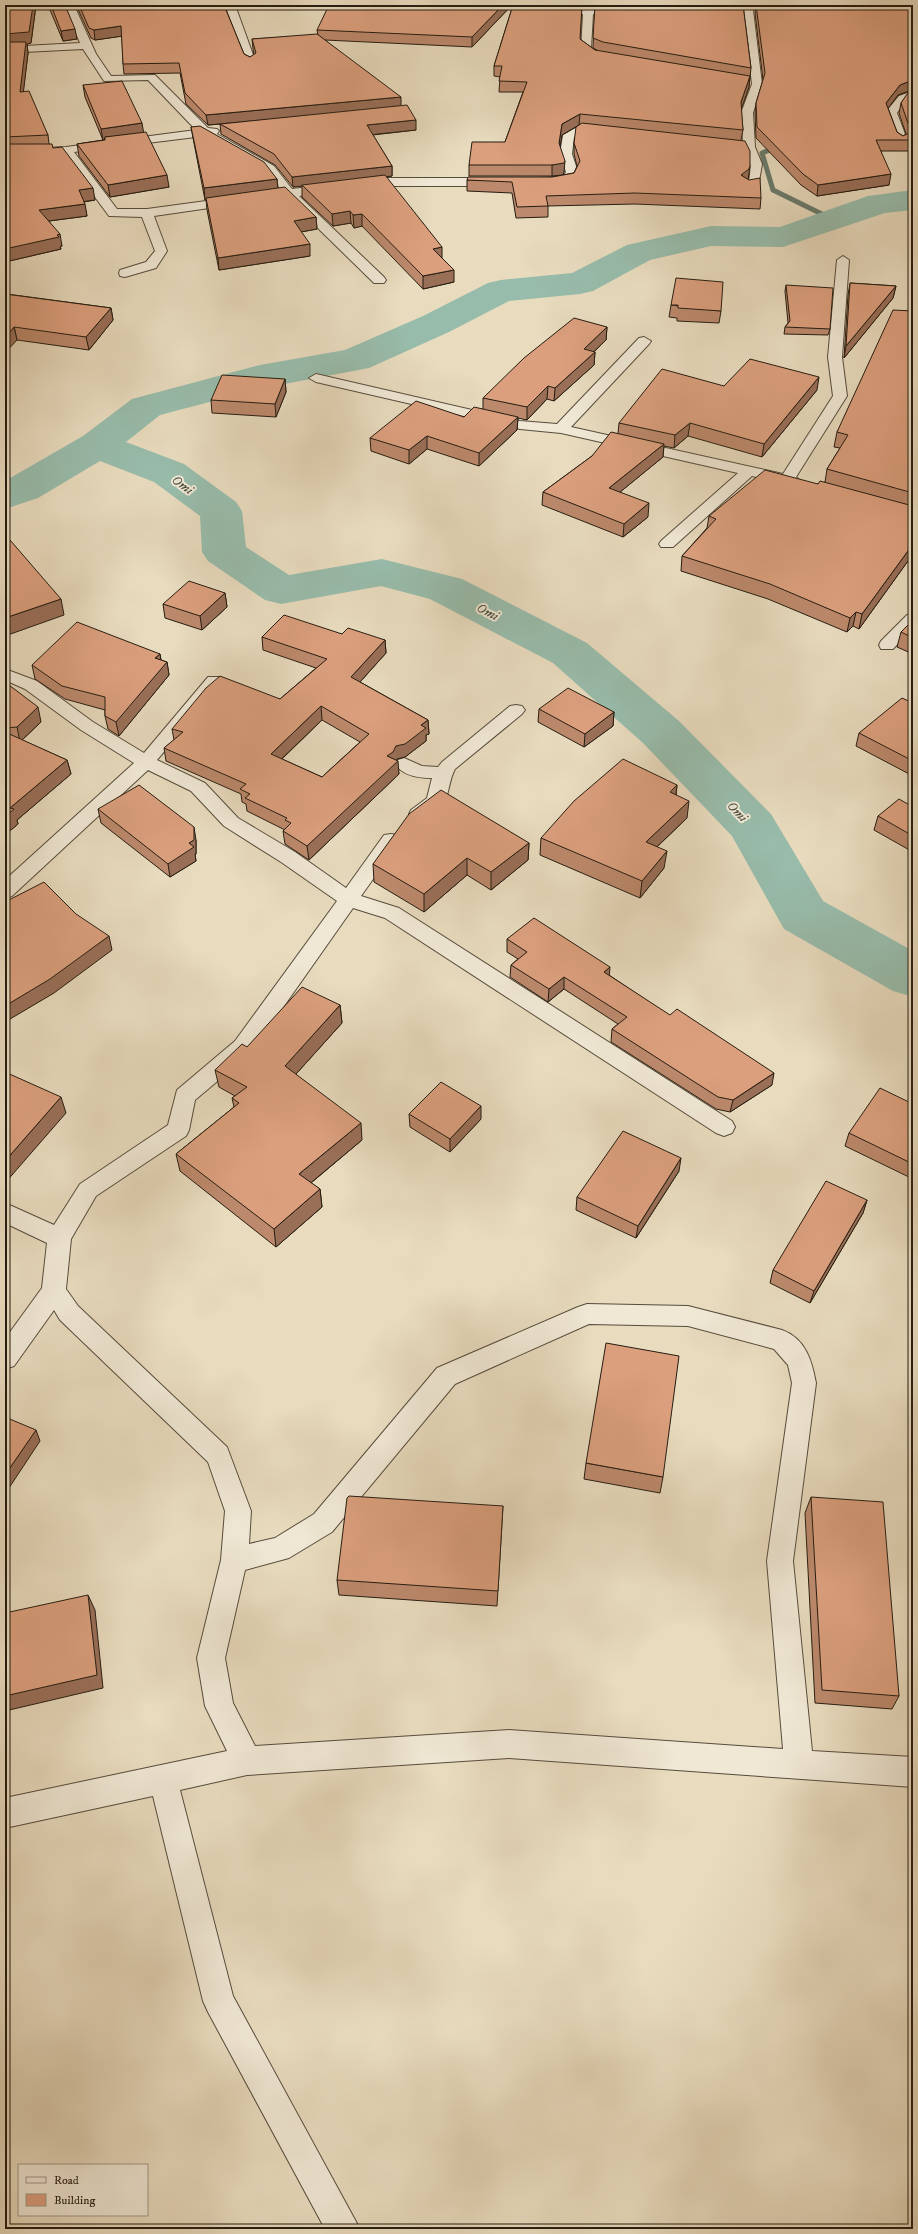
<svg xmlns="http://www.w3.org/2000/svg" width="918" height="2234" font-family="'IM FELL DW Pica',serif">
<rect width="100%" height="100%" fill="#e8dbbe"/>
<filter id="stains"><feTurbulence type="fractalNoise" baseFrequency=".005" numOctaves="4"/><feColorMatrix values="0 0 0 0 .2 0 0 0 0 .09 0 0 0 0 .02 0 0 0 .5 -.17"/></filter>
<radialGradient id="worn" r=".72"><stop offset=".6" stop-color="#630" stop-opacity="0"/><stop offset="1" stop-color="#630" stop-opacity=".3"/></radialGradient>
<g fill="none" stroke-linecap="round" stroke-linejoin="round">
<!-- stream -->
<path stroke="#6a7c6d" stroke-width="5" d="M780,146L762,153L773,190L834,220"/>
<!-- river -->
<path fill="#98bcab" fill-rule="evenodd" d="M913,190V210L885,213L783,247L711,246L650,260L593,291L580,294L509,301L449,332L369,368L263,388L160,415L126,442L184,464L236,502L242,511L246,547L289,575L382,559L462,579L587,643L679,721L771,814L823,901L913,951V997L893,991L784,929L732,836L643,743L553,663L430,599L381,586L281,604L265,600L208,561L202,552L200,516L154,482L100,461L38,498L5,509V481L83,436L132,399L260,365L345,350L423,316L488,283L501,280L572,273L627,245L711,226L780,227L868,196Z"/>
<!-- minor casing -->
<g stroke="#564c3c" stroke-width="2">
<g id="minor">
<path d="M64,5H74L96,54L111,76L155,75L208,128L217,129L219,131L217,134L274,166L292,189L385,178H498L504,182L498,186H385L299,196L384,277L386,280L384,283H374L286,197L154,216L167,251L156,268L125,277L120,276L119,273L120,270L146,262L155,251L142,217L109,216L63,154L5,156V150L66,147L196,130L148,80L104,81L83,49L5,53V47L80,43ZM204,136L266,172L281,191L147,209H117L74,152Z"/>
<path d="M225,5H235L256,63L255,65L251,66L246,63Z"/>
<path d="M510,5L625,9L630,12L625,15L593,14L591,48L612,57V61L608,62L581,50L583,14L515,8Z"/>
<path d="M748,7L753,10L762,84L753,113L755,147L762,164L758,187L747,189L741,185L749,181C751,170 752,160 745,150L719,147L713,144L719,141L743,143L741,113L752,84L743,10Z"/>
<path d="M913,91V97L904,103L897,113L908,142L902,145L896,142L885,113L899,96Z"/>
<path d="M579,126L605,127L611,130C603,138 585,130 574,137L572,154L578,172L573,182L542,185L540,182L542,179L564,176L566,172L560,154L563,135Z"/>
<path d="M843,256L849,260L842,357L847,396L796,477L799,480L796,483L791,485L752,476L673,547H661L659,544L661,541L738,473L561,433L520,429L316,382L309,378L316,374L520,421L557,424L639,338L644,337L651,341L649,344L571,427L783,474L833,396L828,357L837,260Z"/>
<path d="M913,614V628L893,649H881L879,645L881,641L907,615Z"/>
<path d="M5,669L37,681L93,722L144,753L208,677H220L223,681L220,685L157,760L205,783L238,818L295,852L346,888L384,835L391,834L398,835L401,840L361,896L399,908L732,1121L735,1127L732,1133L724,1136L716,1133L385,918L353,908L251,1053L195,1100L189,1130L186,1136L96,1196L71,1239L66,1289L78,1306L227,1447L251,1511L249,1544L275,1538L314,1514L437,1368L578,1307L587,1304L688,1306L782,1330C806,1339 812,1361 816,1383L793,1561L812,1751L913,1757V1787L509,1758L247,1775L180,1790L233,1996L360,2229H325L208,2012L203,2001L153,1796L5,1828V1798L227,1751L205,1706L197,1658L221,1560L225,1511L208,1462L60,1320L54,1310L14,1366L5,1369V1339L42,1288L47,1243L5,1223V1203L54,1225L80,1184L168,1125L177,1090L235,1041L337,901L281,862L224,826L191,791L148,770L12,896L5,898V880L134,763L81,730L25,689L5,680ZM589,1324L688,1326L774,1349L788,1365L792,1383L767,1561L783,1749L509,1730L255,1746L233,1703L225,1658L245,1570L289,1558L332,1532L455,1384Z"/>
<path d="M516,705L522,706L525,710L522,714L455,769C449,780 449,794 444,803C439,813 422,821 411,818L409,814L411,810L427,798L432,778C419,778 403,776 395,764L398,760L404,758L422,766L438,767L442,762L510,706Z"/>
</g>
</g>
<!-- minor -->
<use href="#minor" fill="#f0e8d5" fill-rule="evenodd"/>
</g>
<!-- wall -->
<g fill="#bc896c" stroke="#251c11" fill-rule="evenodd">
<path d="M5,5H36L31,43L27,44L28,53L23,92L48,135L49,144L53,148L95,200L84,202L87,216L49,221L62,246L60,247L61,249L5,262Z"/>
<path d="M48,5H65L77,39L63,41Z"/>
<path d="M76,5H224L244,54L250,57L254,55L253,49L252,39L318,35L317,30L510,7L472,47L325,40L401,106L416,130L373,135L392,166V176L386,177L442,258L454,282L423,289L362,226L354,228L351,223L333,226L302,197V186L293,187L275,165L221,134L220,124L208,125L186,104L180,73L124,74L123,64L122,36L95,40L91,38Z"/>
<path d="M513,5H750H743L751,68L749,87L741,108L743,130L741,140L748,179L761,198L760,209L635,204L548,206V217L516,218L512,193L467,191V180L552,177L574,173L577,166L574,154V143L580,125H579L562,135L560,145L564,172L552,176H469V165L505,142L523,92H499L500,77L494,76V66ZM582,5L595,6L593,48L597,50H595L580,39Z"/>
<path d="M756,5H913V151H881L889,185L817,196L801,185L756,138L755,113L756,103L763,80L755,13ZM912,90L901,103L899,113L906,134L903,136L897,132L888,108L898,95Z"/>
<path d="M83,85L143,132L169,187L110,197L79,156L77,144L103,140L85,97Z"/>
<path d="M191,127L277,179L278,188L316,217L317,229L301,232L310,256L219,270L207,210L206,200H205L193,138Z"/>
<path d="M850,283L896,286L893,298L844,358L848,295Z"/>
<path d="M786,285L830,329L828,335L784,334L785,327L788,323L785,291Z"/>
<path d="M7,294L111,308L113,320L89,350L17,340Z"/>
<path d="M671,305L721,311L719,323L677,321V318L669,317Z"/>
<path d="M913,311V554L859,629L853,626L847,632L768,599L681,571L682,556L707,528L709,516L825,482L827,469L840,448L834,447L837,432Z"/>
<path d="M607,327L606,340L594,352H595L594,365L554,401L547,399L527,420L518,418L517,430L479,466L427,449L409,464L371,451L370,438L464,417L483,409V398Z"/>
<path d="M285,379L286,392L276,417L212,413L211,400Z"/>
<path d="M724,386L817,390L762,457L688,436L674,448L664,446L663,457L620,492L648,517L623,537L542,505L543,492L592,456L618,434L619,423Z"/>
<path d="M225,593L227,607L202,630L165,618L163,604Z"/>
<path d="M913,620V654L897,647L901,632Z"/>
<path d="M342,634L385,640L386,653L360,682L428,720L429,734L426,735V741L405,757L397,759L396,760L399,774L309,860L285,844L283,831L285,830L247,811L246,804L242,802L241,794L166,761L164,748L174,740L172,729L280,699L316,668L263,650L262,637ZM322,720L360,742L322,777L282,759Z"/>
<path d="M160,654L161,660L167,662L169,675L119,736L108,729L105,716V710L65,699L35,679L32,665Z"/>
<path d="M5,683L41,722L22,740L67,760L71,774L17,820L18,824L5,835Z"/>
<path d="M913,703V776L856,746L859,733Z"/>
<path d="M539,709L614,712L613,726L584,747L538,722Z"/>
<path d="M677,785L676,795L687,818L657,847L664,868L640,898L540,855L541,838Z"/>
<path d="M913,807V852L874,830L878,816Z"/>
<path d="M98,809L196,840V854H195L196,861L170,877L101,823Z"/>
<path d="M529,843L528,860L491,890L467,875L424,912L374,882L373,864Z"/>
<path d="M507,939L609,975L772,1085L730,1112L716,1109L611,1042L612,1029L618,1024L564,989L548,1002L510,977L511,965L518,959L507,952Z"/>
<path d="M340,1005L342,1023L296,1074L362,1140L311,1183L320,1189L322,1207L276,1247L180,1171L176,1154L234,1107L232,1098L235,1096L219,1087L215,1070L247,1047Z"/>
<path d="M913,1104V1179L845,1146L849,1133Z"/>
<path d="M409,1114L481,1119L450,1152L410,1127Z"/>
<path d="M679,1171L636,1238L576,1210L577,1197Z"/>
<path d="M867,1200L863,1213L810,1303L770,1283L773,1270Z"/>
<path d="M586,1463L663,1477L660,1493L584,1479Z"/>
<path d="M811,1497L899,1696L892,1709L815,1703L805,1513Z"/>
<path d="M503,1506L497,1606L339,1595L337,1580Z"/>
</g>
<!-- shaded-wall -->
<g fill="#996f58" stroke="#251c11">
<path d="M33,5H36L31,43L27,44L28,53L22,104L5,45V34Z"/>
<path d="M503,5H510V7L472,47V37Z"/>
<path d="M121,26L123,36L95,40L94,30Z"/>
<path d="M75,29L77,39L63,41L61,31Z"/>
<path d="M750,76L749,87L740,113L741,102Z"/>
<path d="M913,80L912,90L898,95L884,114L886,103L900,85Z"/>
<path d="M401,97V108L208,125L206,115Z"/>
<path d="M580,114L579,125L562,135L559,154V143L562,124Z"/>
<path d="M416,120V130L368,135L367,125Z"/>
<path d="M142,123L144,135L105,137V140H103L101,129Z"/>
<path d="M565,161L564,172L563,175L552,176V165Z"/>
<path d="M392,166V176L303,186L302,185V186L293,187L292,177Z"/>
<path d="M750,166L748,180L741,175Z"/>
<path d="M891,174L889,185L817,196L818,185Z"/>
<path d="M167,175L169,187L110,197L108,185Z"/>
<path d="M277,179L278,190L205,200L204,188Z"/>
<path d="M93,188L95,200L81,202L79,190Z"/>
<path d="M85,204L87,216L41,222L39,210Z"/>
<path d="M350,211L351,223L333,226L332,214Z"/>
<path d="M362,214V226L354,228L353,215Z"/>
<path d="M316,217L317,229L295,233L294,221Z"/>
<path d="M60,234L62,246L60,247L61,249L5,262V249Z"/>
<path d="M310,244V256L219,270L218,258Z"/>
<path d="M442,247V260L433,249Z"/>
<path d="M454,270V282L423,289V276Z"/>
<path d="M896,286L893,298L844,358L846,346Z"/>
<path d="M111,308L113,320L89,350L86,337Z"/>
<path d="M14,327L17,340L5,353V338Z"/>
<path d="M607,327L606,340L583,362L584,349Z"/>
<path d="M595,352L594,365L554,401L555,388Z"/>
<path d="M819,377L817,390L762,457L764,444Z"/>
<path d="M285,379L286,392L276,417L275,404Z"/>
<path d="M548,386L547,399L527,420V407Z"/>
<path d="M518,417L517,430L479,466V453Z"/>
<path d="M690,423L688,436L674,448L675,435Z"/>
<path d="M427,436V449L409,464V450Z"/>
<path d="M664,444L663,457L608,502L609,488Z"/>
<path d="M649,503L648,517L623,537L624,524Z"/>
<path d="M913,544V554L859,629L862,614Z"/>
<path d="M225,593L227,607L202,630L200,616Z"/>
<path d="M61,599L64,615L5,636V618Z"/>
<path d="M856,612L853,626L847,632L850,618Z"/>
<path d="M385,640L386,653L352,691L351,677Z"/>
<path d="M160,654L162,667L167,662L169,675L119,736L116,722L155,658Z"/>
<path d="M321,706L322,720L273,767L271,754Z"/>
<path d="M38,707L41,722L20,742L17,727Z"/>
<path d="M614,712L613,726L584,747L585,734Z"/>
<path d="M428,720L429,734L426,735V741L405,757L397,759L394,764L398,761L399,774L309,860L307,846L396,746L421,725Z"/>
<path d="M67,760L71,774L17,820L18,824L5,835V817L10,808Z"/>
<path d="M677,785L675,802L670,792Z"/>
<path d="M689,801L687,818L644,859L646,842Z"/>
<path d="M194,827L196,840V854H195L196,861L170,877L168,864L189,843Z"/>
<path d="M529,843L528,860L491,890V872Z"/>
<path d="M667,851L664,868L640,898L642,881Z"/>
<path d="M467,858V875L424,912V894Z"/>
<path d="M109,936L112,950L54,993L5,1022V1006Z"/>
<path d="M610,967L609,979L604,972Z"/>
<path d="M564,977V989L548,1002L549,989Z"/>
<path d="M340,1005L342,1023L287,1084L285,1066Z"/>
<path d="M774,1073L772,1085L730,1112L733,1100Z"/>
<path d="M61,1097L66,1113L5,1183V1161Z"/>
<path d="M481,1106V1119L450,1152V1139Z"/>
<path d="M361,1123L362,1140L301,1191L299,1174Z"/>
<path d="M681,1158L679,1171L636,1238L638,1226Z"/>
<path d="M320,1189L322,1207L276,1247L274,1229Z"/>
<path d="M867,1200L863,1213L810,1303L814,1291Z"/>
<path d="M36,1430L40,1441L5,1494V1475Z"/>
<path d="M88,1595L95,1610L103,1688L5,1711V1696Z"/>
</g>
<!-- building -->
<g fill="#db9f7d" stroke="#251c11" fill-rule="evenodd">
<path d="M5,5H33L29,32L5,34Z"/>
<path d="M51,5H65L75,29L61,31Z"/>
<path d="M79,5H224L244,54L250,57L256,53L252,39L317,34L401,97L206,115L185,93L179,63L123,64L121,26L94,30L89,28Z"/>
<path d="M329,5H503L472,37L317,30Z"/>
<path d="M513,5H582L580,39L595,50L750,76L741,102L743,130L580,114L562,124L559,143L565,161L564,163L552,165H469L472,142H505L527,82L499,81L502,66H494Z"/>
<path d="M595,5H743L751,68L603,42L593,38Z"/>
<path d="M756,5H913V80L900,85L886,103L897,132L903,136L911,132L901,103L907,94L913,90V140H876L891,174L818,185L803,174L757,127L756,103L765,73Z"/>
<path d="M5,42H26L20,92L29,91L48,135L5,137Z"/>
<path d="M122,81L142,123L101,129L83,85Z"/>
<path d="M407,105L416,120L367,125L392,166L292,177L274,154L220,124Z"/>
<path d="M582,123L745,141L750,151V166L749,169L741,175L749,180L760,178L761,198L635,193L546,196L548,206L517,207L512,182L467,180L468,177H552L574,173L580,161L574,143L576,127Z"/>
<path d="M200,126L264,162L277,179L204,188L191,127Z"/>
<path d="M146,132L167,175L108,185L77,144L105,140V137Z"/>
<path d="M5,144H52L53,148L62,147L93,188L79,190L85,204L39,210L60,234L57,235L59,237L5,249Z"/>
<path d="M385,175L442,247L433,249L454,270L423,276L362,214L353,215L350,211L332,214L302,185Z"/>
<path d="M285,187L316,217L294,221L310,244L218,258L206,198Z"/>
<path d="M676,278L723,282L721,311L678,308V305H671Z"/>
<path d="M850,283L896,286L846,346Z"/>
<path d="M786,285L833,288L830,329L785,327L790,321Z"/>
<path d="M5,294L111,308L86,337L14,327L5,338Z"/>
<path d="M893,310L913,311V493L827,469L848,435L837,432Z"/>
<path d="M574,318L607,327L584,349L595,352L555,388L548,386L527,407L483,398L524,358Z"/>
<path d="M750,359L819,377L764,444L690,423L675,435L619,423L662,369L724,386Z"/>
<path d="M222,375L285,379L275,404L211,400Z"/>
<path d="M416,401L464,417L474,407L518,417L479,453L427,436L409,450L370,438Z"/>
<path d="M611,432L664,444L609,488L649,503L624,524L543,492L592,456Z"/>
<path d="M765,470L818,484L820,481L913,506V544L862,614L856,612L850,618L770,584L682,556L716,519L709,516Z"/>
<path d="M10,540L61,599L5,618V541Z"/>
<path d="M189,581L225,593L200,616L163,604Z"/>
<path d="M284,615L342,634L348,628L385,640L351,677L428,720L421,725L426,728L405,744L396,746L393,752L387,756L398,761L307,846L283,831L291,823L285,820L287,818L245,798L250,794L240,789L246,784L164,748L183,732L172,729L206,688L220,676L280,699L327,659L262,637ZM321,706L369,734L322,777L271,754Z"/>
<path d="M913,620V638L901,632Z"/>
<path d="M77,622L160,654L155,658L167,662L116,722L105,716V697L62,686L32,665Z"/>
<path d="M5,683L9,685L38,707L17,727L5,728Z"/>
<path d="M568,688L614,712L585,734L539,709Z"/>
<path d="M902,698L913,703V761L859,733Z"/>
<path d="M5,732L67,760L10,808L14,809L5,817Z"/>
<path d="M623,759L677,785L670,792L689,801L646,842L667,851L642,881L541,838L574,801Z"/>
<path d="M139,785L194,827V840L189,843L194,847L168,864L98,809Z"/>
<path d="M441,790L529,843L491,872L467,858L424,894L373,864L409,814Z"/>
<path d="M899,799L913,807V836L878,816Z"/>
<path d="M44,882L76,914L109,936L50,979L5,1006V928L7,926L5,924V902Z"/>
<path d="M534,918L610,967L604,972L670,1015L677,1009L774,1073L733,1100L718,1097L612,1029L627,1017L564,977L549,989L511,965L527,952L507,939Z"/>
<path d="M302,987L340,1005L285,1066L361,1123L299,1174L320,1189L274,1229L176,1154L239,1103L232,1098L247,1087L215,1070L242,1044L247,1047Z"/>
<path d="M5,1072L61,1097L5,1161Z"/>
<path d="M441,1082L481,1106L450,1139L409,1114Z"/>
<path d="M880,1088L913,1104V1164L849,1133Z"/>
<path d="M623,1131L681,1158L638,1226L577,1197Z"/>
<path d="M826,1181L867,1200L814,1291L773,1270Z"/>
<path d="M606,1343L679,1356L663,1477L586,1463Z"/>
<path d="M5,1417L36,1430L5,1475Z"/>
<path d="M349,1496L503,1506L498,1591L337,1580L347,1498Z"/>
<path d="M811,1497L883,1502L899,1696L822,1690Z"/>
<path d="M88,1595L97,1675L5,1696V1613Z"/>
</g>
<g text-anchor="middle" stroke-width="4" stroke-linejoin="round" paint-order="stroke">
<!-- far-water labels -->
<g font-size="13" font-style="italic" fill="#484c3f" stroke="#f0e8d5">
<text transform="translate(183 484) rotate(36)" y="5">Omi</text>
<text transform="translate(488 611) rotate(27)" y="5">Omi</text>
<text transform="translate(738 811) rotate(46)" y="5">Omi</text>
</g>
</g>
<!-- margin -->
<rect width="918" height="2234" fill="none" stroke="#e8dbbe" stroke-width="20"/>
<rect x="6" y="6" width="906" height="2222" fill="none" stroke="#251c11" stroke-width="2"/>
<rect x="10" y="10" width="898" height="2214" fill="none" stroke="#251c11"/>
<!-- legend -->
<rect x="18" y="2164" width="130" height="52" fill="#f0e8d5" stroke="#9f9687"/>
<rect x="26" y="2177" width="20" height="6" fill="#f0e8d5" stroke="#9f9687"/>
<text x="54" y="2184" font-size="12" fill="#251c11">Road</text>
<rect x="26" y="2194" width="20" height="12" fill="#db9f7d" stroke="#9f9687"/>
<text x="54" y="2204" font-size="12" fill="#251c11">Building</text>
<rect width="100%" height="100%" filter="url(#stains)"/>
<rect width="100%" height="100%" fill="url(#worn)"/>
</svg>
